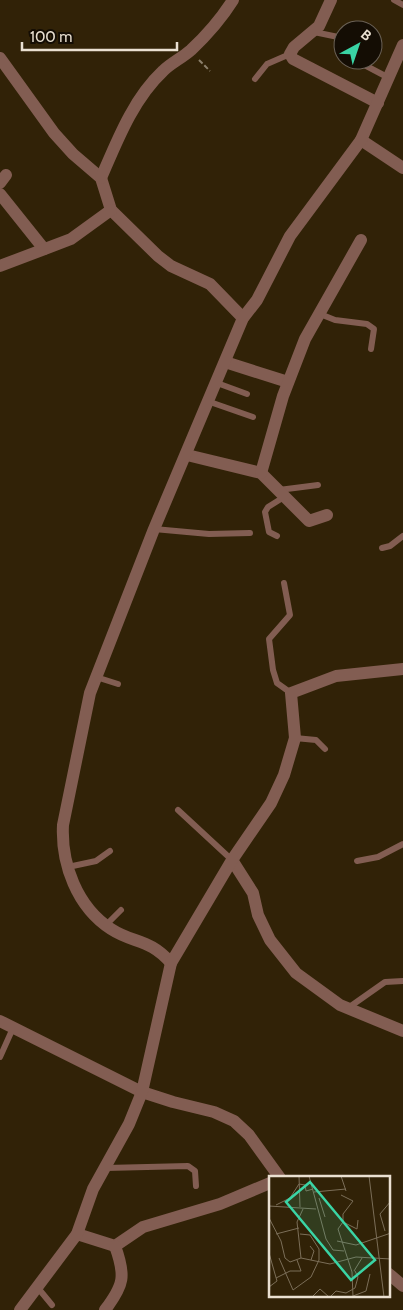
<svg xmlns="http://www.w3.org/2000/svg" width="403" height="1310" font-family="Cabin,sans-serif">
<rect width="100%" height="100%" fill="#312207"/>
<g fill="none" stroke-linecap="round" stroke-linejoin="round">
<!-- path -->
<path stroke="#8c806b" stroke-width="2" stroke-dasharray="5 2.5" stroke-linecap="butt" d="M199,60L210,71"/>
<!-- lane -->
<g stroke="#825d52" stroke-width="6">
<path d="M394,0L403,5"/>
<path d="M314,32L343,38"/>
<path d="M355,60L389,78"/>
<path d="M255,79L267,64L290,54"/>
<path d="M320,314L335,320L367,324L374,329L371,349"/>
<path d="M217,383L247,394"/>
<path d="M210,402L253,417"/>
<path d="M279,490L318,485"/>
<path d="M154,529L209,534L250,533"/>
<path d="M277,536L269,532L265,512L268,507L284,497"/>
<path d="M382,548L390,546L403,536"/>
<path d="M284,583L290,615L269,639L273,670L277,683L291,693"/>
<path d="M96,677L118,684"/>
<path d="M295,738L316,740L325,749"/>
<path d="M178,810L232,860"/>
<path d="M357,861L378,857L403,844"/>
<path d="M68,867L96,861L110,851"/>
<path d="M106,925L121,910"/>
<path d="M348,1008L385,982L403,981"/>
<path d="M0,1057L13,1028"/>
<path d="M106,1168L188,1166L195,1171L196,1186"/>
<path d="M38,1288L52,1305"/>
</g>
<!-- street -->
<g stroke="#825d52" stroke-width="12">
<path d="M331,0L319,26L294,47L290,54L293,59L378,103"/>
<path d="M0,58L54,133L73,154L101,178L111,210L158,256L171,266L210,284L243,318"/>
<path d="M361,140L403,168"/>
<path d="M101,178C117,141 133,99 163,71C171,63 182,58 191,50C207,35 221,19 233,0"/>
<path d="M0,183L6,175"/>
<path d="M0,194L44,249"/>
<path d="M0,266L71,239L111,210"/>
<path d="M225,362L288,382"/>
<path d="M187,455L261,473L309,521L327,515"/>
<path d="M261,473L283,396L305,339L361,240"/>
<path d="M232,860L253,893L258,915L270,940L296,973L340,1005L403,1031"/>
<path d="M171,963C149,938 134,944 111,929C77,907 61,864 63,825L90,693L154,529L243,318L257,300L290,236L361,140L403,45"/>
<path d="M0,1021L142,1092L173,1102L214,1112L234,1121L249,1135L280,1178"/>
<path d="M77,1234L115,1246L143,1227L220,1204L270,1183"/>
<path d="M389,1274L403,1286"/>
<path d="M20,1310L77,1234L93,1189L129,1124L142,1092L171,963L232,860L271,803L284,775L295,738L291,693L336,676L403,669"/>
<path d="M105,1310C124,1285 126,1276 115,1246"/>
</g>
</g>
<!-- overview -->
<g transform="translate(269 1176)">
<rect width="121" height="121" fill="#312207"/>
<path fill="none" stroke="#7b6e58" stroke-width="1" d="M30,0L31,31M40,0L57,63L64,74L75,75M72,0L77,15M100,0L115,121M45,16L77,13M72,19L84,25L74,38V46L88,53L89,44M50,22L56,41M7,29L21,22L30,8L36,9L37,15L44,13M0,30L47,33M0,42L12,65L16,82L21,86L32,82L28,46L34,33M74,46L69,53L83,96L84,121M116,55L111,38L122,25M7,58L30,52M68,65L87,69L122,57M41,70L45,75L42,84M0,77L8,105L0,111M10,82L24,114L42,101L50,84V73L41,59L31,58M32,82L61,88L87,81L122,83M85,95L93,82M7,102L21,95H32L28,84M84,120L97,115L101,98M43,121L51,113L60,121M61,121L67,115L77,117L86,112L89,101L86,95"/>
<path fill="#3ad4a5" fill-opacity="0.15" stroke="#3ad4a5" stroke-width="2.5" d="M41,6L106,84L82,104L17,26Z"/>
<rect width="121" height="121" fill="none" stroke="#eae0d1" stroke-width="2.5"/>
</g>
<!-- north arrow -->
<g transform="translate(358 45) rotate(40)"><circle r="24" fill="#140d04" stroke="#6a6156"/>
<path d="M0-4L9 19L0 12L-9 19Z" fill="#3ad4a5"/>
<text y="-8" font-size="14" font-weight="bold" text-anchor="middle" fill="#eae0d1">B</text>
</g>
<!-- scale -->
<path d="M22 42v8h155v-8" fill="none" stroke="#eae0d1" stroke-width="2.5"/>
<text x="30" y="42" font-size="15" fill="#eae0d1" stroke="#140d04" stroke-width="4" paint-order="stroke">100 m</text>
</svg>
